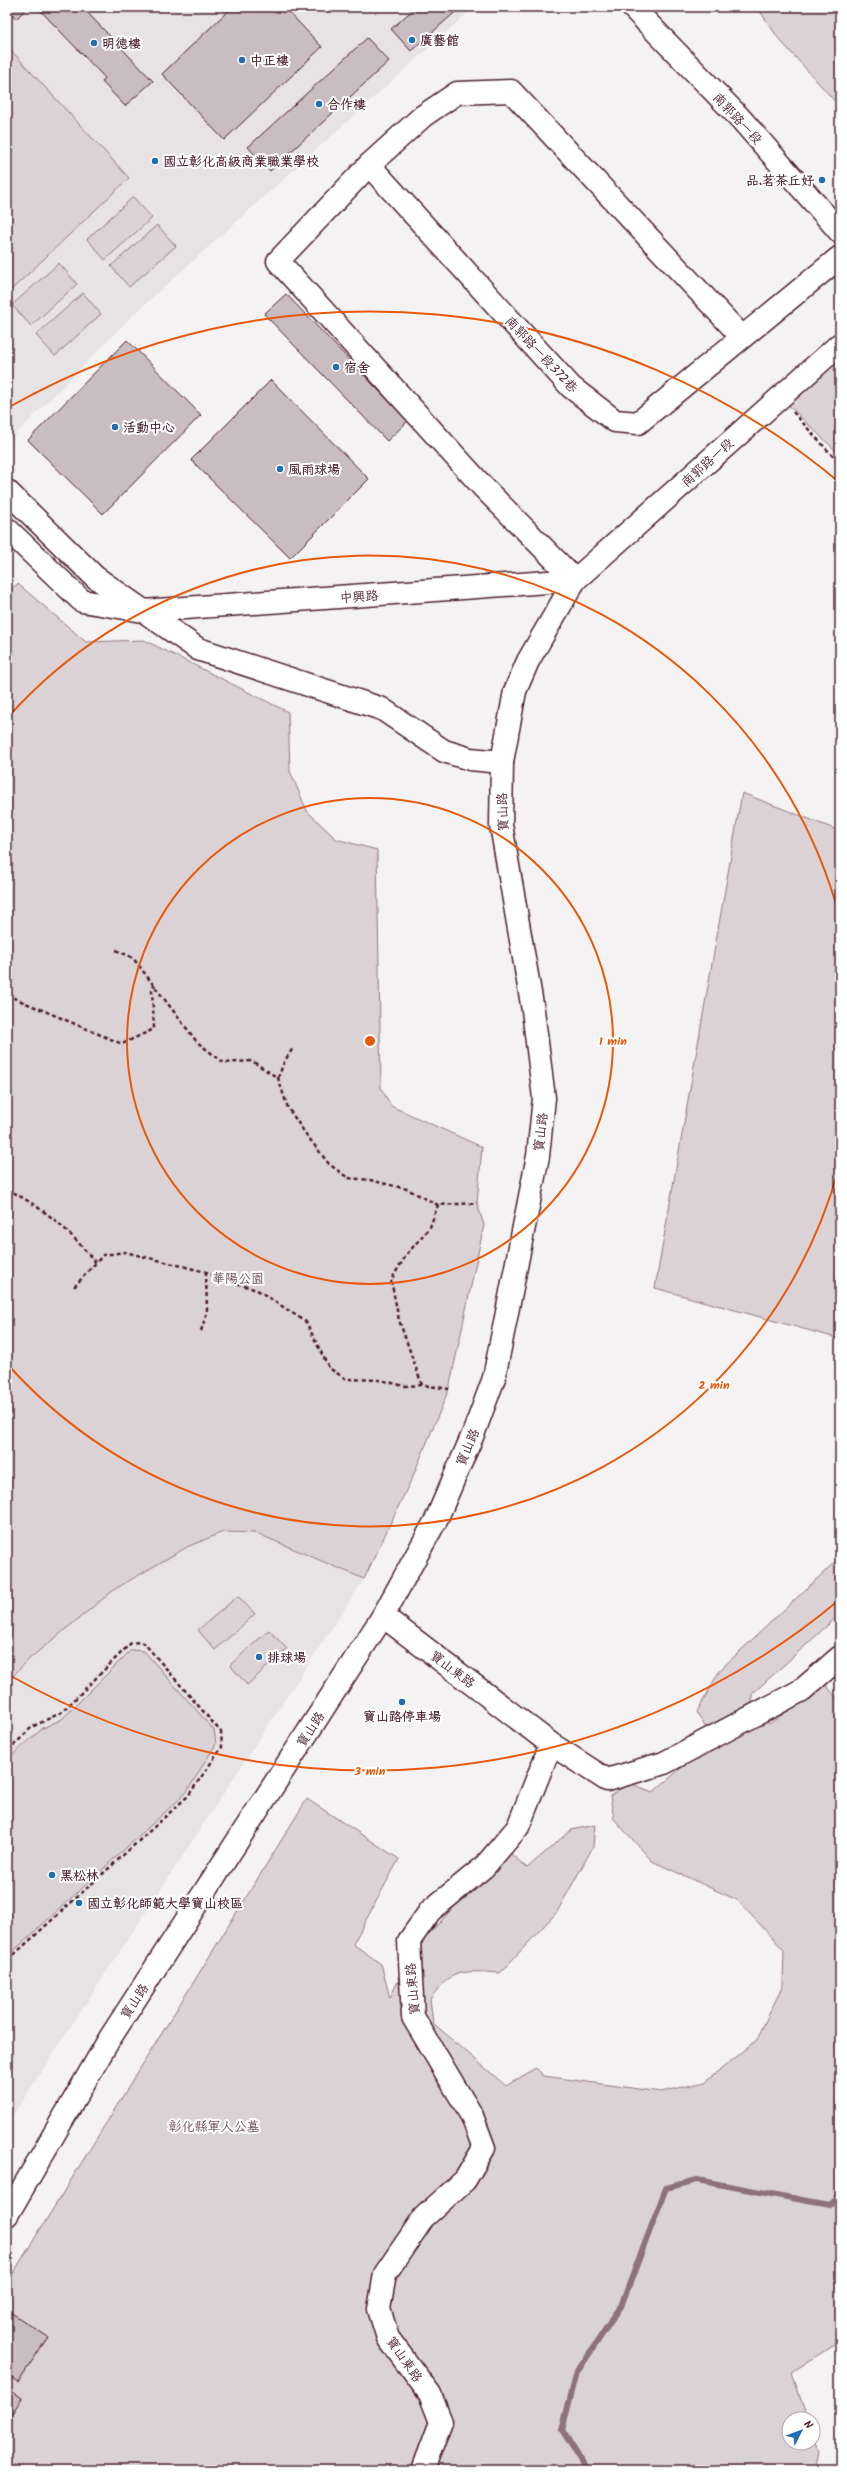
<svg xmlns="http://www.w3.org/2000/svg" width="847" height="2477" font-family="Kalam,'LXGW WenKai TC',sans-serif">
<rect width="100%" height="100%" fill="#f4f2f2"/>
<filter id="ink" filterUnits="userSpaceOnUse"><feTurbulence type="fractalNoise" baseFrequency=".025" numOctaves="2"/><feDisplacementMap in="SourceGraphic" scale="8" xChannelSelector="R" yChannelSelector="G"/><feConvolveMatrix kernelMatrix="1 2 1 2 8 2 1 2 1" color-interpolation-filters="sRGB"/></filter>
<g filter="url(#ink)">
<!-- built -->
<g fill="#e7e2e3">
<path d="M7,7H474L132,316L7,443Z"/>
<path d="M223,1532L256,1533L364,1579L7,2124V1682L29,1659L115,1589L187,1547Z"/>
</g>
<!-- green -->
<g fill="#dbd2d5" stroke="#927880">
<path d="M757,7H840V107L779,39Z"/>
<path d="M7,46L129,178L7,294Z"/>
<path d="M133,197L152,218L105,260L87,239Z"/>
<path d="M157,225L176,246L129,287L111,266Z"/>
<path d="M59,263L77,284L31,326L12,305Z"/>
<path d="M83,293L101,314L55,356L36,335Z"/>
<path d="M840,357V455L780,397Z"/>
<path d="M18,584L86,642L144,640L288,712L290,771L307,811L336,839L377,850L381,1088L391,1106L482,1147L477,1203L484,1225L449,1389L413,1476L364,1579L256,1533L223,1532L187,1547L115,1589L29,1659L7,1682V591Z"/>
<path d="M742,793L840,831V1339L655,1288Z"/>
<path d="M838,1559L840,1614L752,1694V1706L769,1724L826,1685L840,1702V2341L792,2372L807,2419H789V2443H813V2437L818,2453L814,2470H7V2283L307,1799L399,1859L353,1944L381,1964L390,1998L411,1953L499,1859L509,1852L527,1868L571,1830L595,1825L593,1847L557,1912L500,1973C463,1971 453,1967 430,1999L433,2023L506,2086L536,2068L544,2076L661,2092L705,2082L756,2041L783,1985L784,1950L737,1900L652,1861L614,1819L610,1796L629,1783L653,1792L713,1741L697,1712L720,1670Z"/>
<path d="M238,1596L255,1614L215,1650L198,1630Z"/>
<path d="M269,1630L287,1649L247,1685L230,1665Z"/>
<path d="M131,1650L144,1651L214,1730L216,1744L186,1793L7,1957V1760L43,1728L62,1719Z"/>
</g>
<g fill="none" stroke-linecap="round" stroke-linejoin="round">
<!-- stream -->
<path stroke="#8d727a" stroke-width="6" d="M587,2470L562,2430L577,2372L621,2306L666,2188L697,2180L829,2205L840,2195"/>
</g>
<!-- building -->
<g fill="#cabdc1" stroke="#4a1f2b">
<path d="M7,7H28L16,19Z"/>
<path d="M37,7H82L153,81L125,106L102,82L105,78Z"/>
<path d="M232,7H284L322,47L224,140L162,74Z"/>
<path d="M416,7H461L411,51L391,29Z"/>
<path d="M367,38L389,61L270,171L248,147Z"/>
<path d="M286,294L408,421L387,441L264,314Z"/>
<path d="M127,340L201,415L103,514L28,440Z"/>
<path d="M271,380L369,479L290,558L191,460Z"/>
<path d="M7,2310L48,2337L18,2382L7,2375Z"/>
<path d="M7,2388L22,2398L7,2421Z"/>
</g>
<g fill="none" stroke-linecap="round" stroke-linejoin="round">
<!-- minor casing -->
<g stroke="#4a1f2b" stroke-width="25">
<g id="minor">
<path d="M632,7L740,118L840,232"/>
<path d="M369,165L571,387L615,421L638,423L840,257"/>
<path d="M7,491L95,577L198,649L382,709L444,751L470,759L502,762"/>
<path d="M7,529L82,601L143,611L575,580"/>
<path d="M575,580L484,488L278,261L369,165L423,116L457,93L511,91L742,337"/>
<path d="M383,1616L551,1744L518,1827L484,1867L430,1911L409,1941L413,2017L472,2116L484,2148L465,2180L424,2217L385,2274L379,2309L388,2338L430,2394L441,2422L423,2470"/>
<path d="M551,1744L607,1780L664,1763L802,1690L840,1657"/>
<path d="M7,2215L110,2038L383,1616L436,1520L474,1432L494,1378L538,1156L544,1098L533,1010L501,825L502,762L515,691L528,661L575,580L840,344"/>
</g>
</g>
<!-- path -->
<g stroke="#4a1f2b" stroke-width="2.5" stroke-dasharray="4 3" stroke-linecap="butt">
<path d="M793,412L840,464"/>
<path d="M116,950L133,958L197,1042L224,1063L252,1061L278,1078L288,1108L305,1133L329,1164L348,1178L370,1180L407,1189L438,1205L477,1203"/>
<path d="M7,995L122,1044L154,1029L152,990L155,985"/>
<path d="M278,1078L284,1062L293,1048"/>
<path d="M7,1189C48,1211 66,1227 96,1263"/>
<path d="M74,1287L103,1255L125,1252L206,1272L259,1291L306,1322L329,1368L346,1379L380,1380L405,1386L422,1385L449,1389"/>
<path d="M201,1331L207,1312L206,1272"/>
<path d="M422,1385L399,1320L391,1280L407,1254L430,1227L438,1205"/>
<path d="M7,1758L14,1745L32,1727L62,1712L132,1642L144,1643L221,1732L222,1747L188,1796L7,1961"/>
</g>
<!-- minor -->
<use href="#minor" stroke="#fff" stroke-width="22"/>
</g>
</g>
<!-- distance rings -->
<g fill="none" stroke="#e8590c" stroke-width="2">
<circle cx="370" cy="1041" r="243"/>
<path d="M839 1167A486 486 0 0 1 9 1366M9 716A486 486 0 0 1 839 915"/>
<path d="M839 1600A730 730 0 0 1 11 1676M11 406A730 730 0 0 1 839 482"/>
</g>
<!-- markers -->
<g fill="#1f6fb2" stroke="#fff" stroke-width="1.5">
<circle cx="412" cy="40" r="4"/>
<circle cx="94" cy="43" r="4"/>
<circle cx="242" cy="60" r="4"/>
<circle cx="319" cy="104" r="4"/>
<circle cx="155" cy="161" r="4"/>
<circle cx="822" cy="180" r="4"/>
<circle cx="336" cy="367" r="4"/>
<circle cx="115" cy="427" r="4"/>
<circle cx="280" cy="469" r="4"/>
<circle cx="259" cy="1657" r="4"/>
<circle cx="402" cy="1702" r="4"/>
<circle cx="52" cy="1875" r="4"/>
<circle cx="79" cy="1903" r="4"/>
</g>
<g text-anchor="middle" stroke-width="4" stroke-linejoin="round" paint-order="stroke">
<!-- poi labels -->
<g font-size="13" font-weight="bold" fill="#4a1f2b" stroke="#fff" text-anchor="start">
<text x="420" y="45">廣藝館</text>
<text x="102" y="48">明德樓</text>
<text x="250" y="65">中正樓</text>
<text x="327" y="109">合作樓</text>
<text x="163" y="166">國立彰化高級商業職業學校</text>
<text x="814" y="185" text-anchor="end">品.茗茶丘好</text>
<text x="344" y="372">宿舍</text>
<text x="123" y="432">活動中心</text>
<text x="288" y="474">風雨球場</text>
<text x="267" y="1662">排球場</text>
<text x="402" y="1721" text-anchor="middle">寶山路停車場</text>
<text x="60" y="1880">黑松林</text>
<text x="87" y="1908">國立彰化師範大學寶山校區</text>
</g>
<!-- street labels -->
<g font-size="13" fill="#4a1f2b" stroke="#fff">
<text transform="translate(738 118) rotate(47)" y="5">南郭路一段</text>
<text transform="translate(542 354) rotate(47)" y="5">南郭路一段372巷</text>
<text transform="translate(707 462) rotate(-42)" y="5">南郭路一段</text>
<text transform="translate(359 596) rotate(-4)" y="5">中興路</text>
<text transform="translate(502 812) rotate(-92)" y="5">寶山路</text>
<text transform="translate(540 1132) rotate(-84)" y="5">寶山路</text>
<text transform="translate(467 1447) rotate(-67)" y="5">寶山路</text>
<text transform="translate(453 1669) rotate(37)" y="5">寶山東路</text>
<text transform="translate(310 1729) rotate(-57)" y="5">寶山路</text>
<text transform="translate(412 1989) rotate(-95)" y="5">寶山東路</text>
<text transform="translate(134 2001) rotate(-57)" y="5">寶山路</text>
<text transform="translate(405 2359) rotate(55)" y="5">寶山東路</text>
</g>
<!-- park labels -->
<g font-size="13" fill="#6e4c56" stroke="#fff">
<text x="238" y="1283">華陽公園</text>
<text x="214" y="2131">彰化縣軍人公墓</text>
</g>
</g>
<circle cx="370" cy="1041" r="6" fill="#e8590c" stroke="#fff" stroke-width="2"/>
<g font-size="12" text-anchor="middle" font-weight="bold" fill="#e8590c" stroke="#fff" stroke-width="4" stroke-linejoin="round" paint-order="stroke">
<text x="613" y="1045">1 min</text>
<text x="714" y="1389">2 min</text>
<text x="370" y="1775">3 min</text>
</g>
<!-- margin -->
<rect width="847" height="2477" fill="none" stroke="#fff" stroke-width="24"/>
<rect x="12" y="12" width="823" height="2453" fill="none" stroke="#4a1f2b" stroke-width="1.5" filter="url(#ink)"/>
<!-- north arrow -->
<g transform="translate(801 2431) rotate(48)"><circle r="19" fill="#ffffff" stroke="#b7a5aa"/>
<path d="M0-3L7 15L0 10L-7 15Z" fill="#1f6fb2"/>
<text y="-6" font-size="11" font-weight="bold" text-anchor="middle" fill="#4a1f2b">N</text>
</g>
</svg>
